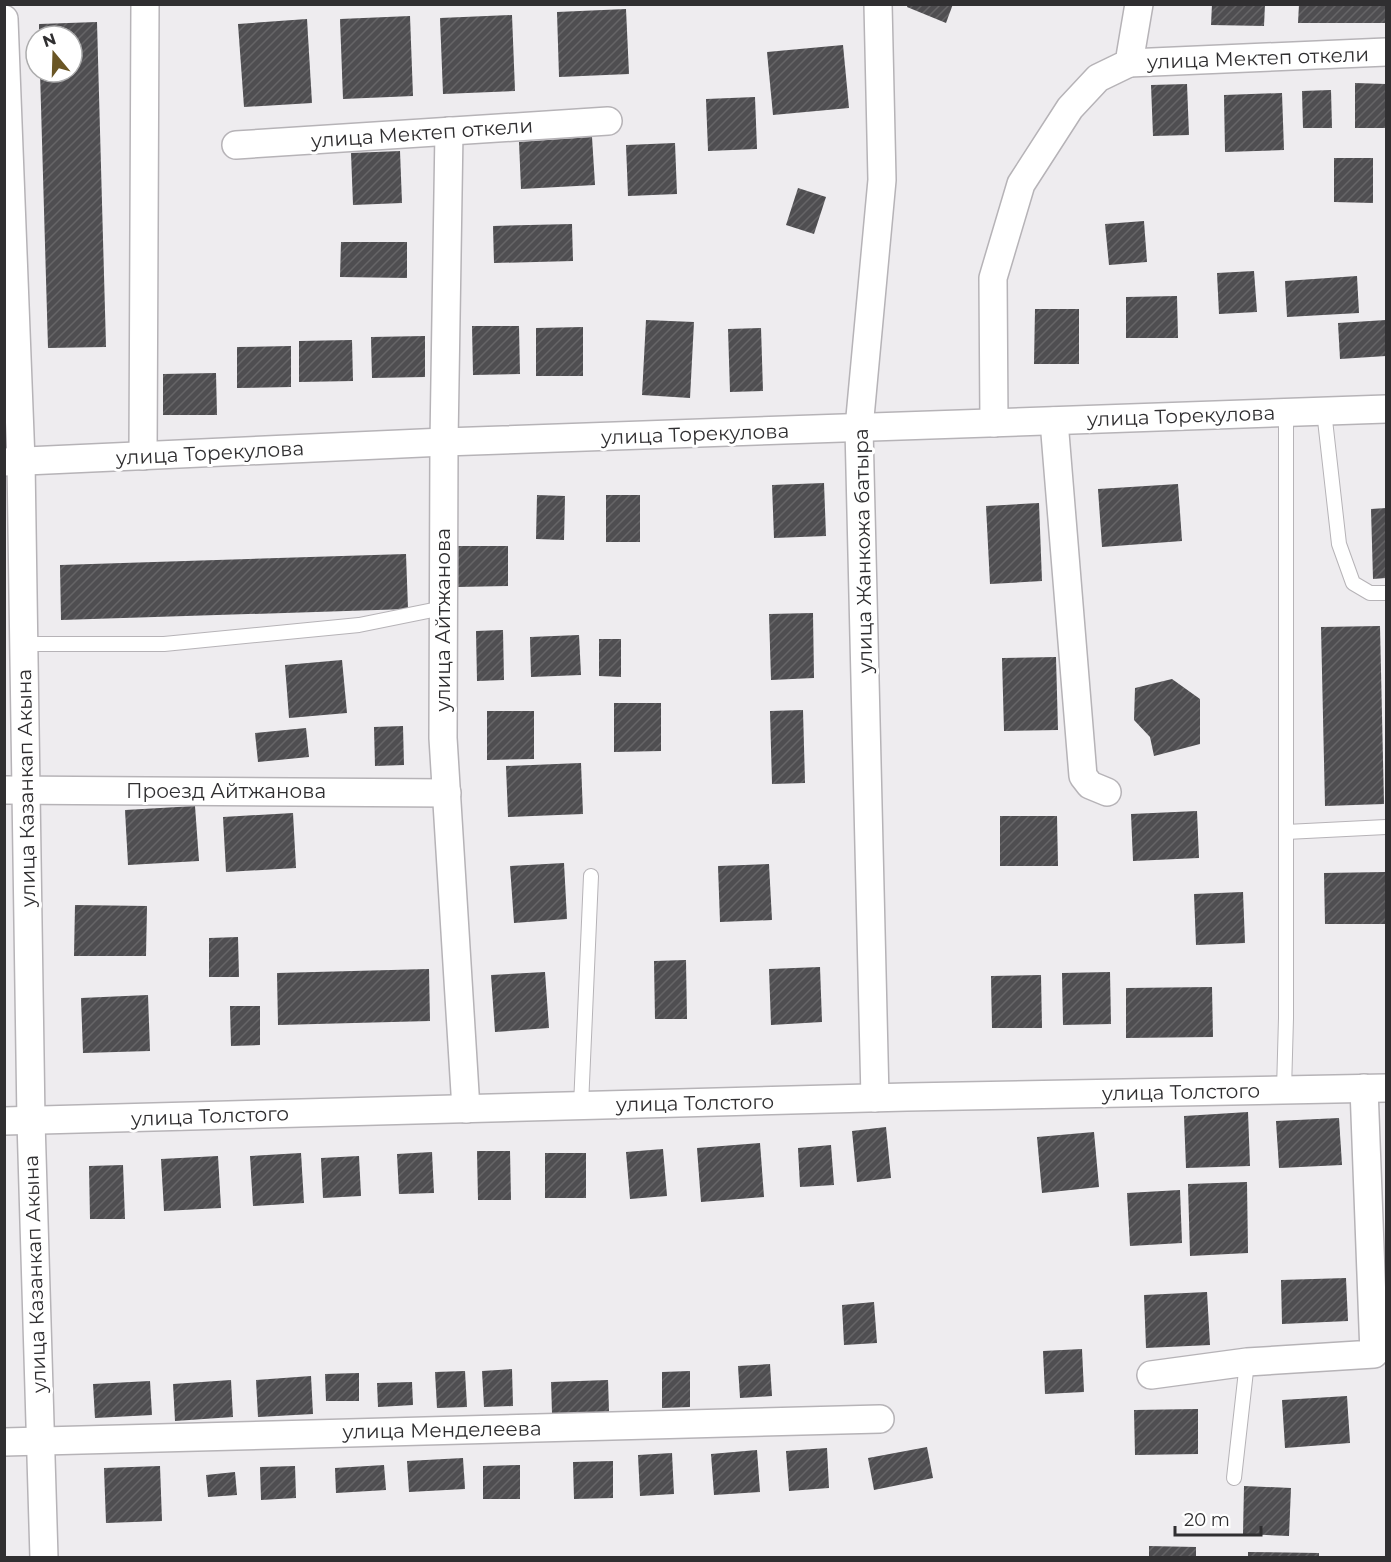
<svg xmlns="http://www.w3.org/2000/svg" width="1391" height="1562" font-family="Montserrat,sans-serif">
<defs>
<pattern id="building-hatch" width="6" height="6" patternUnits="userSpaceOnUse" patternTransform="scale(1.5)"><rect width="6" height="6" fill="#4f4e51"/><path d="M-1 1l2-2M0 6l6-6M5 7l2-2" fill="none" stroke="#666567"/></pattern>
</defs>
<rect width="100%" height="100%" fill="#eeecef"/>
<!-- building -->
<g fill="url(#building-hatch)">
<path d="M908,4H953L946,23L907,7Z"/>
<path d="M1212,4H1265L1264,26L1211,25Z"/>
<path d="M1299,4H1386V23H1298Z"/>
<path d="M626,9L629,74L559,77L557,12Z"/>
<path d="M512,15L515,91L443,94L440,18Z"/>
<path d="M410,16L413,96L343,99L340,19Z"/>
<path d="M307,19L312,103L244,107L238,24Z"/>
<path d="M97,22L106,347L48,348L40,72H72V36H39V24Z"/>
<path d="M843,45L849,108L773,115L767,52Z"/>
<path d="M1355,83L1386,84V128H1355Z"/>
<path d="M1187,84L1189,135L1153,136L1151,85Z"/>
<path d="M1331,90L1332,128H1303L1302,91Z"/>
<path d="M1282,93L1284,150L1225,152L1224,95Z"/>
<path d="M755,97L757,149L708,151L706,99Z"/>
<path d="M592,137L595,185L521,189L519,142Z"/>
<path d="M675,143L677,194L628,196L626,145Z"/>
<path d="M400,151L402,203L353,205L351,153Z"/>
<path d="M1334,158H1373V203L1334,202Z"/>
<path d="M798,188L826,197L814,234L786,225Z"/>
<path d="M1144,221L1147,262L1109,265L1105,224Z"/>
<path d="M572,224L573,261L494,263L493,226Z"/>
<path d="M341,242H407V278L340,277Z"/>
<path d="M1254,271L1257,312L1219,314L1217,273Z"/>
<path d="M1357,276L1359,313L1287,317L1285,281Z"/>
<path d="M1177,296L1178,338H1126V297Z"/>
<path d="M1035,309H1079V364H1034Z"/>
<path d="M646,320L694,322L690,398L642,395Z"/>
<path d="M1386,320V356L1340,359L1338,323Z"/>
<path d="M472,326H519L520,374L473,375Z"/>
<path d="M583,327V376H536V328Z"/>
<path d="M761,328L763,391L730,392L728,329Z"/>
<path d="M425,336V377L372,378L371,337Z"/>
<path d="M352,340L353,381L299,382V341Z"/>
<path d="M291,346V387L237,388V347Z"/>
<path d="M216,373L217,415H163V374Z"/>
<path d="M824,483L826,536L774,538L772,485Z"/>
<path d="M1178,484L1182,541L1102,547L1098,489Z"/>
<path d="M537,495L565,496L564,540L536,539Z"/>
<rect x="606" y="495" width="34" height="47"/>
<path d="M1039,503L1042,581L990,584L986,506Z"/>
<path d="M1386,508V578L1373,579L1371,509Z"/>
<path d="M457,546H508V586L457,587Z"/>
<path d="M406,554L408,609L61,620L60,565Z"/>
<path d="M813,613L814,678L771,680L769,614Z"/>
<path d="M1380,626L1384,804L1325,806L1321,627Z"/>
<path d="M503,630L504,680L477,681L476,631Z"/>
<path d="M579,635L581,675L531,677L530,637Z"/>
<path d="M599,639H621V677L599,676Z"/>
<path d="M1056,657L1058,730L1004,731L1002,658Z"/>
<path d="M342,660L347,713L289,718L285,665Z"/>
<path d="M1172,679L1200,699V744L1154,756L1150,737L1134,720L1135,688Z"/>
<path d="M614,703H661V751L614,752Z"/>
<path d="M803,710L805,783L772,784L770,711Z"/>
<path d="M487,711H534V759L487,760Z"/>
<path d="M403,726L404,765L375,766L374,727Z"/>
<path d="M306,728L309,757L258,762L255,733Z"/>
<path d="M581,763L583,814L508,817L506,766Z"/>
<path d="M195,806L199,861L128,865L125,810Z"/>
<path d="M1197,811L1199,858L1133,861L1131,814Z"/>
<path d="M293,813L296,868L226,872L223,817Z"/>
<path d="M1000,816H1057L1058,866H1000Z"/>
<path d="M564,863L567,919L514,923L510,866Z"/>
<path d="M769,864L772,920L720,922L718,866Z"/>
<path d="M1386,872V924H1325L1324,873Z"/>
<path d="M1243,892L1245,943L1196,945L1194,894Z"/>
<path d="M75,905L147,906L146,956H74Z"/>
<path d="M238,937L239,977H209V938Z"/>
<path d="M686,960L687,1019H655L654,961Z"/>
<path d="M820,967L822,1022L771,1025L769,969Z"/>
<path d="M429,969L430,1021L278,1025L277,973Z"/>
<path d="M545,972L549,1028L495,1032L491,975Z"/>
<path d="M1110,972L1111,1024L1063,1025L1062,973Z"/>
<path d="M1041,975L1042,1028H992L991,976Z"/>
<path d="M1212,987L1213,1037L1126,1038V988Z"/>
<path d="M148,995L150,1051L83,1053L81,998Z"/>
<path d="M230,1006H260V1045L231,1046Z"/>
<path d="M1248,1112L1250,1166L1186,1168L1184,1116Z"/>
<path d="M1339,1118L1342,1165L1279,1168L1276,1121Z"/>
<path d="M886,1127L891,1178L857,1182L852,1131Z"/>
<path d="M1094,1132L1099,1187L1042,1193L1037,1137Z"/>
<path d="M760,1143L764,1197L701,1202L697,1148Z"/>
<path d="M831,1145L834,1185L800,1187L798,1148Z"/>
<path d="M663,1149L667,1196L630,1199L626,1152Z"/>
<path d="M477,1151H510L511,1200H478Z"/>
<path d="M432,1152L434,1193L399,1194L397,1154Z"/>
<path d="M301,1153L304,1203L253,1206L250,1156Z"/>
<rect x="545" y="1153" width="41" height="45"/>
<path d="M218,1156L221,1208L164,1211L161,1159Z"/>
<path d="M359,1156L361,1196L323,1198L321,1158Z"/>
<path d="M123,1165L125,1219H90L89,1166Z"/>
<path d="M1247,1182L1248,1253L1190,1256L1188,1184Z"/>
<path d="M1180,1190L1182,1243L1130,1246L1127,1193Z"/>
<path d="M1346,1278L1348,1321L1282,1324L1281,1280Z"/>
<path d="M1207,1292L1210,1345L1146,1348L1144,1295Z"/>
<path d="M874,1302L877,1343L844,1345L842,1305Z"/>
<path d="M1082,1349L1084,1392L1045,1394L1043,1351Z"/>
<path d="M770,1364L772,1396L740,1398L738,1366Z"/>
<path d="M512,1369L513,1406L484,1407L482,1371Z"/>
<path d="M465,1371L467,1407L437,1408L435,1372Z"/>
<path d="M690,1371V1407L662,1408V1372Z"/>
<path d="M359,1373V1401H326L325,1374Z"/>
<path d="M311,1376L313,1414L258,1417L256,1380Z"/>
<path d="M231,1380L233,1417L175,1421L173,1384Z"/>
<path d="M608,1380L609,1412L552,1414L551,1382Z"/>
<path d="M150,1381L152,1415L95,1418L93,1384Z"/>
<path d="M412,1382L413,1405L378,1407L377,1383Z"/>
<path d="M1347,1396L1350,1443L1285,1448L1282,1400Z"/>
<path d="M1198,1409V1454L1135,1455L1134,1410Z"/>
<path d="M927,1447L933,1478L874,1490L868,1458Z"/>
<path d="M827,1448L829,1488L789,1491L786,1451Z"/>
<path d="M757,1450L760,1492L714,1495L711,1454Z"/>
<path d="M672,1453L674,1494L640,1496L638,1455Z"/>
<path d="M463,1458L465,1489L409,1492L407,1461Z"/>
<path d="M613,1461V1498L574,1499L573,1462Z"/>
<path d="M384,1465L386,1490L336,1493L335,1468Z"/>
<path d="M520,1465V1499H483V1466Z"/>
<path d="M160,1466L162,1521L106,1523L104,1468Z"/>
<path d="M295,1466L296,1498L261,1500L260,1467Z"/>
<path d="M235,1472L237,1495L208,1497L206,1475Z"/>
<path d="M1244,1486L1291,1488L1289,1536L1243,1534Z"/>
<path d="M1149,1546L1196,1547V1558H1149Z"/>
<path d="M1248,1552L1319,1553V1558H1248Z"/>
</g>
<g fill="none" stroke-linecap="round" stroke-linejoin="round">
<!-- service casing -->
<g stroke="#b6b3b7" stroke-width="16">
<g id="service">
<path d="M1324,411L1339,544L1353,583L1370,593H1386"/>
<path d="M24,644H164L359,625L443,608"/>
<path d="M1286,832L1386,827"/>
<path d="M1284,1090L1286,1018V412"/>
<path d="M581,1106L591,876"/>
<path d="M1234,1478L1247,1362"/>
</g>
</g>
<!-- minor casing -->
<g stroke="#b6b3b7" stroke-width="30">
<g id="minor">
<path d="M4,19L21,461L31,1121L44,1558"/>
<path d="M1129,63L1386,52"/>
<path d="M449,131L444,442L443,738L466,1109"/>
<path d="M236,145L608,121"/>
<path d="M1054,421L1083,776L1090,785L1107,792"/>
<path d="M994,423L993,278L1021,184L1070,108L1098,78L1129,63L1139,4"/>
<path d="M143,456L145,4"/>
<path d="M4,462L444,442L1386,409"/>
<path d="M4,790L447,793"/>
<path d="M875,1098L859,428L882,180L878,4"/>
<path d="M4,1121L907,1097L1386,1088"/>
<path d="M1151,1375L1247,1362L1374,1354L1364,1088"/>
<path d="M4,1442L880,1419"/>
</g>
</g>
<!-- service -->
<use href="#service" stroke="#fff" stroke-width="14"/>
<!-- minor -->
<use href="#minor" stroke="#fff" stroke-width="27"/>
</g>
<g text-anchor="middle" stroke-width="6" stroke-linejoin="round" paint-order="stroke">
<!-- street labels -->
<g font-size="20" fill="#302f31" stroke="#fff">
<text transform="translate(1258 58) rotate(-2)" y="7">улица Мектеп откели</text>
<text transform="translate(422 133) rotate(-4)" y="7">улица Мектеп откели</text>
<text transform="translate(1181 416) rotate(-2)" y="7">улица Торекулова</text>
<text transform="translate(695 434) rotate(-2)" y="7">улица Торекулова</text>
<text transform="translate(210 453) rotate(-3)" y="7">улица Торекулова</text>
<text transform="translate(863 551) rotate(-91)" y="7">улица Жанкожа батыра</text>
<text transform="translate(443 620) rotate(-90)" y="7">улица Айтжанова</text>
<text transform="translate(26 788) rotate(-91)" y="7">улица Казанкап Акына</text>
<text x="226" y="798">Проезд Айтжанова</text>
<text transform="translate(1181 1092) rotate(-1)" y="7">улица Толстого</text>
<text transform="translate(695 1103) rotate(-1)" y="7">улица Толстого</text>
<text transform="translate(210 1116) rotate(-2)" y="7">улица Толстого</text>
<text transform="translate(35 1274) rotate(-92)" y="7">улица Казанкап Акына</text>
<text transform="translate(442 1430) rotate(-1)" y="7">улица Менделеева</text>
</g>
</g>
<!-- border -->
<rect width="1391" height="1562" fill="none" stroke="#302f31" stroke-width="12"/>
<!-- north arrow -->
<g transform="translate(54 54) rotate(341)"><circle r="28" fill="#ffffff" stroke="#acacad" stroke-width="1.5"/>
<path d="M0-4.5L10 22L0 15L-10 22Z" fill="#6a5625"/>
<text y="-9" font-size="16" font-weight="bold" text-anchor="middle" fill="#302f31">N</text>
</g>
<!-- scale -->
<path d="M1175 1526v9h86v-9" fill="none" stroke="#302f31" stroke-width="3"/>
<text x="1184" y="1526" font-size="18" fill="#302f31" stroke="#ffffff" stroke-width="4.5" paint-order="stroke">20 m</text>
</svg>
